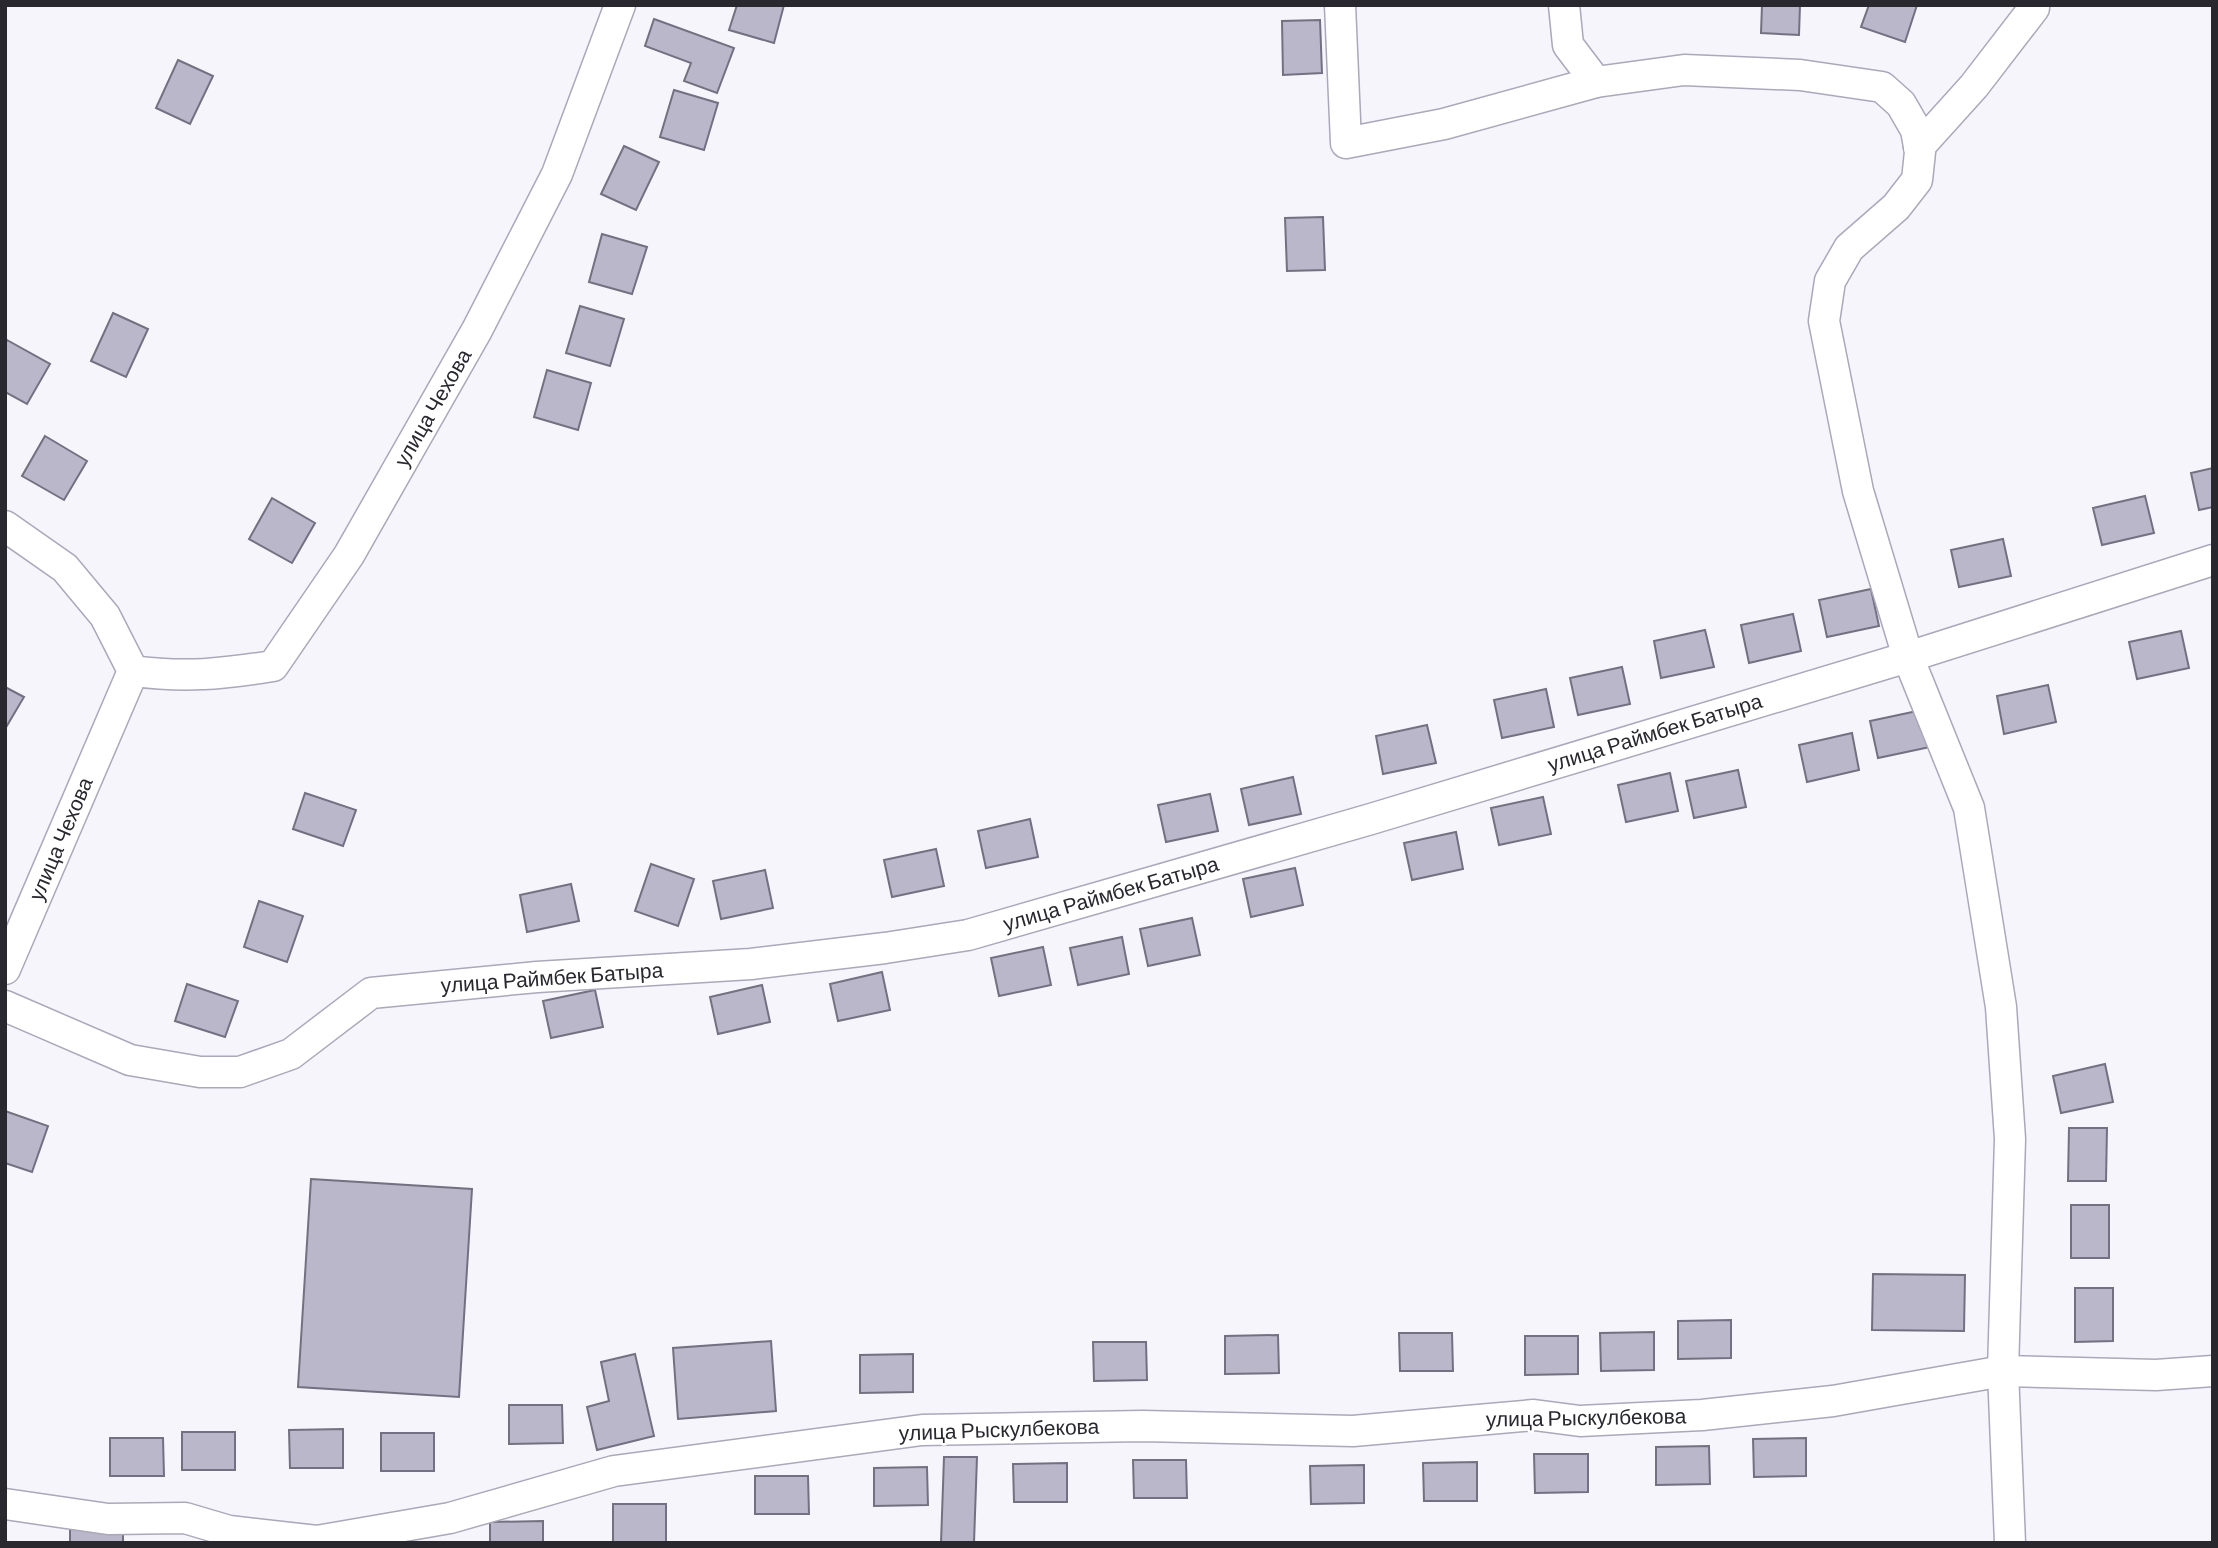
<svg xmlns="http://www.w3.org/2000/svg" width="2218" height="1548" font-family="Barlow,sans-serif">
<rect width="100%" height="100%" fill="#f6f5fc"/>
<!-- building -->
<g fill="#bab7ca" stroke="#737081" stroke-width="2">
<path d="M737,5H784L774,43L729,30Z"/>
<path d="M1762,5H1800L1799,35L1761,33Z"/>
<path d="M1869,5H1917L1905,42L1861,27Z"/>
<path d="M654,19L734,48L717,93L684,81L691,63L645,46Z"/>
<path d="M1320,20L1322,73L1283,75L1282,21Z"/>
<path d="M178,60L213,76L190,124L156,108Z"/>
<path d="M674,90L718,103L704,150L660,137Z"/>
<path d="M624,146L659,162L636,210L601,194Z"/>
<path d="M1323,217L1325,270L1287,271L1285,218Z"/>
<path d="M602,234L647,247L632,294L589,282Z"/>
<path d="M580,306L624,319L610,366L566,353Z"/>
<path d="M113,313L148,329L126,377L91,361Z"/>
<path d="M7,340L50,364L27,404L5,392V344Z"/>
<path d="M547,370L591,383L578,430L534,417Z"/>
<path d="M45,436L87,461L64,500L22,476Z"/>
<path d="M2213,468V507L2199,510L2191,473Z"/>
<path d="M2145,496L2154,533L2102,545L2093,508Z"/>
<path d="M272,498L315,523L292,563L249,539Z"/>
<path d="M2003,539L2011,576L1959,587L1951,550Z"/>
<path d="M1871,589L1879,626L1827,637L1819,600Z"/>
<path d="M1793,614L1801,651L1749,663L1741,625Z"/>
<path d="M1705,630L1714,667L1661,678L1654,641Z"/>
<path d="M2181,631L2189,668L2137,679L2129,642Z"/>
<path d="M1622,667L1630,704L1578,715L1570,678Z"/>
<path d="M2048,685L2056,722L2004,734L1997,696Z"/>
<path d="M5,687L24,697L5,729Z"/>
<path d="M1546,689L1554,727L1502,738L1494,700Z"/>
<path d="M1922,710L1930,747L1878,758L1870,721Z"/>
<path d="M1427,725L1436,763L1383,774L1376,736Z"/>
<path d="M1852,733L1859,770L1807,782L1799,745Z"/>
<path d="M1738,770L1746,807L1694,818L1686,781Z"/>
<path d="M1670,773L1678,811L1626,822L1618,785Z"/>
<path d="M1293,777L1301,814L1249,825L1241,789Z"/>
<path d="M305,793L356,810L343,846L293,829Z"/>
<path d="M1210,794L1218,831L1166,842L1158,805Z"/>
<path d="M1543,797L1551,834L1499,845L1491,808Z"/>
<path d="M1030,819L1038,857L986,868L978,831Z"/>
<path d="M1456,832L1463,869L1412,880L1404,843Z"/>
<path d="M936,849L944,886L892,897L884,860Z"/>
<path d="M651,864L694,879L678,926L635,911Z"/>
<path d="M1295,868L1303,905L1251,917L1243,879Z"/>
<path d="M765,870L773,908L721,919L713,881Z"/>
<path d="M571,884L579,921L527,932L520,895Z"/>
<path d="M259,901L303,916L287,962L244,947Z"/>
<path d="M1192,918L1200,955L1148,966L1140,929Z"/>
<path d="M1122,937L1129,974L1078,985L1070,948Z"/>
<path d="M1043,947L1051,985L999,996L991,958Z"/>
<path d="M882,972L890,1010L838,1021L830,984Z"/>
<path d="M187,984L238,1001L225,1037L175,1021Z"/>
<path d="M762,985L770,1022L718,1034L710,997Z"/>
<path d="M595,990L603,1027L551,1038L543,1001Z"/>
<path d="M2105,1064L2113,1102L2061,1113L2053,1076Z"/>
<path d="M5,1111L48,1126L32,1172L5,1163Z"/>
<path d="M2069,1128H2107L2106,1181H2068Z"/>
<path d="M311,1179L472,1189L459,1397L298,1387Z"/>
<rect x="2071" y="1205" width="38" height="53"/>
<path d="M1873,1274L1965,1275L1964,1331L1872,1330Z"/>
<path d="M2075,1288H2113V1341L2075,1342Z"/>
<path d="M1731,1320V1358L1678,1359V1321Z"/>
<path d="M1654,1332V1370L1601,1371L1600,1333Z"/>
<path d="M1399,1333H1452L1453,1371H1400Z"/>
<path d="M1278,1335L1279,1373L1225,1374V1336Z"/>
<path d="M1525,1336H1578V1374L1525,1375Z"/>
<path d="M771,1341L776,1411L678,1419L673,1348Z"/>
<path d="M1093,1342H1146L1147,1380L1094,1381Z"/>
<path d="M635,1354L654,1436L597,1450L587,1407L609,1401L601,1362Z"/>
<path d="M913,1354V1392L860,1393V1355Z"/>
<path d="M509,1405H562L563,1443L509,1444Z"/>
<path d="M343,1429V1468H290L289,1430Z"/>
<rect x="182" y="1432" width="53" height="38"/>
<rect x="381" y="1433" width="53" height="38"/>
<path d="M110,1438H163L164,1476H110Z"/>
<path d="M1806,1438V1476L1754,1477L1753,1439Z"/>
<path d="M1709,1446L1710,1484L1656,1485V1447Z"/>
<path d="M1534,1454H1588V1492L1535,1493Z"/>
<path d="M944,1457H977L974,1543H941Z"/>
<path d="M1133,1460H1186L1187,1498H1134Z"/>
<path d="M1477,1462V1501H1424L1423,1463Z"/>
<path d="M1067,1463V1502H1014L1013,1464Z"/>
<path d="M1364,1465V1503L1311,1504L1310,1466Z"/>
<path d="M927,1467L928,1505L874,1506V1468Z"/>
<path d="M755,1476H808L809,1514H755Z"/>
<path d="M613,1504H666V1542L613,1543Z"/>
<path d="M543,1521V1543H490V1522Z"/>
<path d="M123,1525V1543H70V1526Z"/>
</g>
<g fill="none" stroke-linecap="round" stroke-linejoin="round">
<!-- street casing -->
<g stroke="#aaa8ba" stroke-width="33">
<g id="street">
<path d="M1340,5L1346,143L1444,124L1596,82L1684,70L1800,75L1882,87L1901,104L1916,130L1920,152L1917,180L1896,207L1849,248L1830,281L1824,321L1858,491L1908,657L1969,808L2001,1007L2010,1139L2003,1371L2010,1543"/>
<path d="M1564,5L1568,45L1596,82"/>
<path d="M1919,147L1974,86L2034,8"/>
<path d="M5,526L65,568L105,616L133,671C186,678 221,674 273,666L349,555L477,330L557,174L620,5"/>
<path d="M5,969L133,671"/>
<path d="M5,1006L130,1060L200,1072H240L291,1054L371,993L537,977L751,964L885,948L968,935L1371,819L1908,657L2213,560"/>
<path d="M5,1504L108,1519L185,1518L229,1531L317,1541L450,1518L614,1471L922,1430L1143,1426L1353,1431L1534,1415L1580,1421L1702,1415L1833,1401L2003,1371L2156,1375L2213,1371"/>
</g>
</g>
<!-- street -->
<use href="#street" stroke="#fff" stroke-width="30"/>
</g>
<g text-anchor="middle" stroke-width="5" stroke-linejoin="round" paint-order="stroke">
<!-- street labels -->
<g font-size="21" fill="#29282f" stroke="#fff">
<text transform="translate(433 408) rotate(-60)" y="7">улица Чехова</text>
<text transform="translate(1655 733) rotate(-17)" y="7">улица Раймбек Батыра</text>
<text transform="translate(61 839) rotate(-67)" y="7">улица Чехова</text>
<text transform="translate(1111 894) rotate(-16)" y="7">улица Раймбек Батыра</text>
<text transform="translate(552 978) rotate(-4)" y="7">улица Раймбек Батыра</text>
<text transform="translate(1586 1418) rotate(-1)" y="7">улица Рыскулбекова</text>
<text transform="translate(999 1430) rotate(-2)" y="7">улица Рыскулбекова</text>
</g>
</g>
<!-- border -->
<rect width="2218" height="1548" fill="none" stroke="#29282f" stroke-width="14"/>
</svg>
